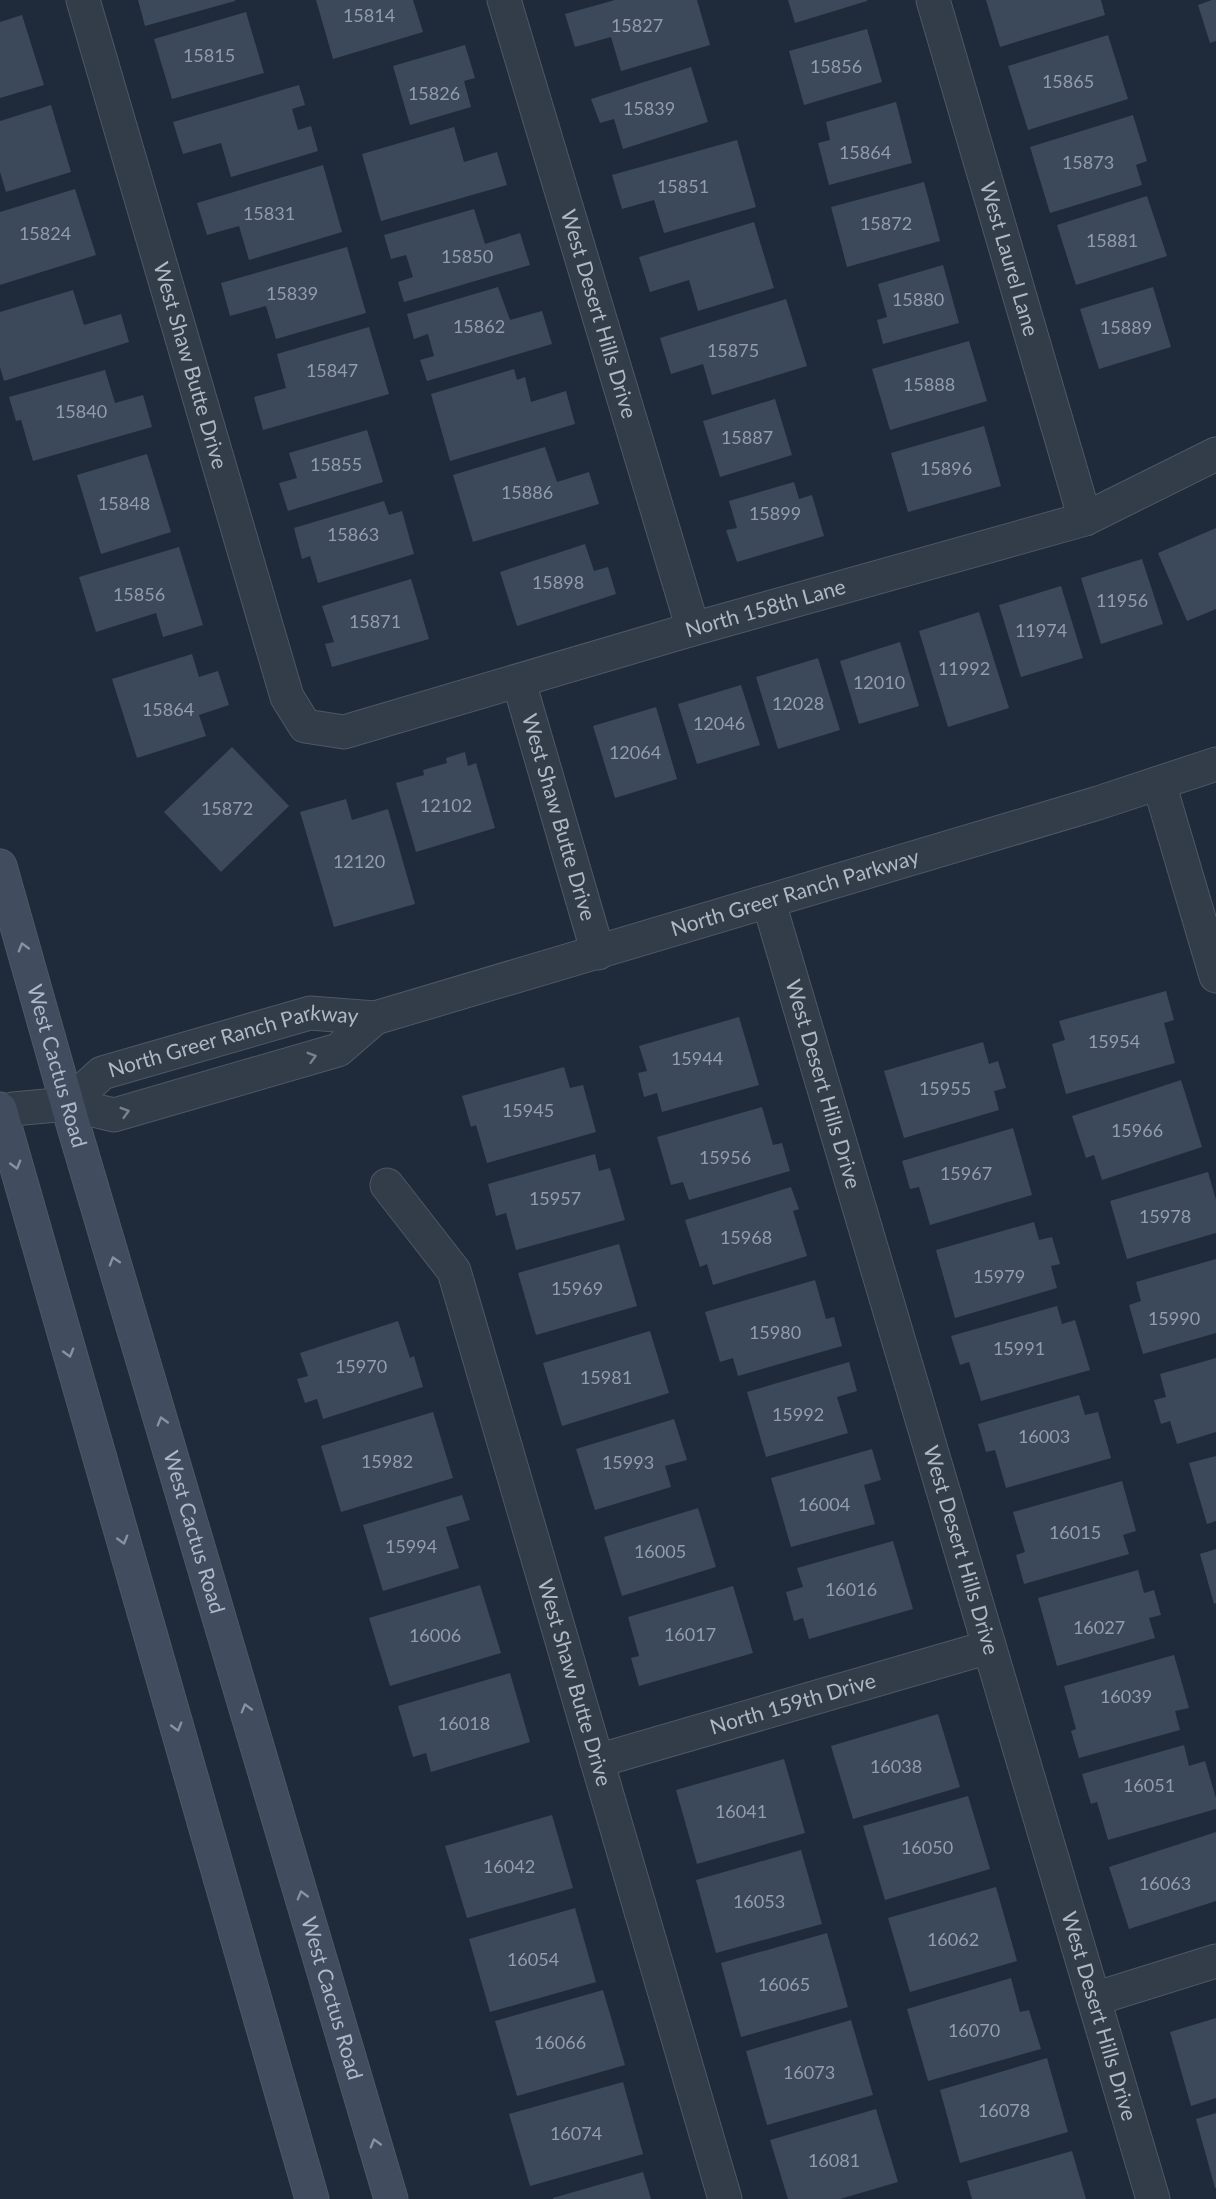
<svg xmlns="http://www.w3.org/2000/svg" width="1216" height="2199" font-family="Lato,sans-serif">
<rect width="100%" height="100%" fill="#1f2b3a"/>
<!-- building -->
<g fill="#3b495a">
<path d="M138,0H235V1L145,26Z"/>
<path d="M316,0H413L423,32L333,59Z"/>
<path d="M615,0H697L710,45L621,71L611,37L575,47L565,14Z"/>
<path d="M788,0H867V1L795,23Z"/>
<path d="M986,0H1101L1105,15L1000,47Z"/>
<path d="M1212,0H1216V41L1210,43L1198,5Z"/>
<path d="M246,12L264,73L172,99L154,39Z"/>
<path d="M22,15L44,85L0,98V22Z"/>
<path d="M867,29L882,82L804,105L789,51Z"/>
<path d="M1108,35L1128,99L1028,130L1008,66Z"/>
<path d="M465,45L475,78L464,81L471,107L410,125L393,66Z"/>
<path d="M691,67L708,122L623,149L614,119L600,123L591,99Z"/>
<path d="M299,85L305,105L292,109L298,130L311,126L318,151L231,177L221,143L183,154L173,122Z"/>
<path d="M896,102L912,163L829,185L818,143L830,140L826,122Z"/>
<path d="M51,105L71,172L6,192L0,172V121Z"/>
<path d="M1133,115L1147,161L1136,165L1142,185L1050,213L1030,147Z"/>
<path d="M454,127L464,162L497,152L507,185L381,221L362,154Z"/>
<path d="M737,140L756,207L664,233L654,200L622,209L612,175Z"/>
<path d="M323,165L342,232L249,260L239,226L207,235L197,203Z"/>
<path d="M924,182L940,241L847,267L831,207Z"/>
<path d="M75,189L96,255L0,285V212Z"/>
<path d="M1147,196L1167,256L1076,285L1057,225Z"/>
<path d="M474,209L485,244L520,233L530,265L404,302L398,282L413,277L406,255L391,259L384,235Z"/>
<path d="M754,222L774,288L698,311L689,280L650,292L639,257Z"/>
<path d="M347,247L366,313L276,339L266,306L230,316L221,283Z"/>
<path d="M943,265L959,323L883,344L877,320L887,317L878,284Z"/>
<path d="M498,287L510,320L542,311L552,344L427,381L420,360L434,356L428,334L414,339L407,314Z"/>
<path d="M1153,287L1171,347L1099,369L1080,309Z"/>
<path d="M73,290L84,325L121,314L129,342L4,381L0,367V312Z"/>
<path d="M786,299L807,366L712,395L703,364L671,374L660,338Z"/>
<path d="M369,327L389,394L263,430L254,397L286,388L277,354Z"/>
<path d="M969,341L987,401L890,430L872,369Z"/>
<path d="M514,369L517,380L525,377L531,402L566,391L575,424L450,461L431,394Z"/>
<path d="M105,370L115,403L143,395L152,427L33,461L21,420L16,421L9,397Z"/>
<path d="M775,399L792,455L720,477L703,421Z"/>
<path d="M984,426L1001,486L908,512L891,453Z"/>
<path d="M367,430L383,482L288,511L279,483L297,478L289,453Z"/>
<path d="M545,447L557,482L589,472L599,504L473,542L453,475Z"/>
<path d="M147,454L171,532L101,554L77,475Z"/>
<path d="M794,482L799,499L812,495L824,536L737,562L726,530L737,528L729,501Z"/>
<path d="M384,501L389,515L402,511L414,554L318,583L310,556L302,559L294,528Z"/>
<path d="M1216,528V609L1187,621L1158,553Z"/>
<path d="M585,544L594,571L608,567L616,594L517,626L500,572Z"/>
<path d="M179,547L203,625L163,637L156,613L96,632L79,577Z"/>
<path d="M1142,559L1163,624L1101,644L1081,578Z"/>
<path d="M411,579L429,639L332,667L325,644L334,642L322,606Z"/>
<path d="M1061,586L1083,658L1021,677L999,605Z"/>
<path d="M979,612L1009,708L948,727L919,631Z"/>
<path d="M900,642L919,706L859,724L840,661Z"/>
<path d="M192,654L199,677L218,671L229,705L199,715L206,736L137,758L112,679Z"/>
<path d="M818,658L840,730L778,749L756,677Z"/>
<path d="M741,685L760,745L697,764L678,704Z"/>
<path d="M656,707L677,779L615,798L593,726Z"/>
<path d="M232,747L289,806L221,872L164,812Z"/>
<path d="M465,752L468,766L476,763L495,828L416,852L396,783L424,775L423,770L447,763L446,758Z"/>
<path d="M346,799L352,820L388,809L415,904L334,927L300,812Z"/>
<path d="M1166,991L1174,1020L1164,1023L1175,1063L1066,1094L1052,1044L1065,1040L1059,1021Z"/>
<path d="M739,1017L759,1085L662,1112L657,1093L644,1097L638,1073L647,1071L639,1046Z"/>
<path d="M983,1042L989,1064L998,1061L1006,1088L994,1091L999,1110L904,1138L884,1071Z"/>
<path d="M564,1067L570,1088L583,1085L596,1132L487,1163L476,1125L471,1127L462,1096Z"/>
<path d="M1181,1080L1202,1147L1102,1180L1094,1155L1086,1158L1072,1116Z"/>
<path d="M762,1107L773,1145L782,1143L790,1171L689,1200L683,1182L671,1185L657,1137Z"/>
<path d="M1013,1128L1032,1195L930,1225L919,1187L910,1189L902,1161Z"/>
<path d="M595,1154L599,1171L610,1168L625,1220L516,1250L506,1213L496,1216L488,1184Z"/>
<path d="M1208,1172L1216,1200V1233L1127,1259L1110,1201Z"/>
<path d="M791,1187L799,1209L793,1211L807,1256L713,1285L707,1264L700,1267L685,1220Z"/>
<path d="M1034,1222L1039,1240L1052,1237L1060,1264L1051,1266L1057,1288L955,1318L936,1250Z"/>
<path d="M619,1244L637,1306L536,1335L518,1273Z"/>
<path d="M1216,1259V1333L1143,1354L1129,1305L1141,1301L1136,1282Z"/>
<path d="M815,1280L826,1319L834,1317L842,1346L738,1376L733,1358L720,1362L705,1312Z"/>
<path d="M1057,1306L1062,1324L1075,1320L1090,1370L981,1401L969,1362L960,1365L951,1336Z"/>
<path d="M398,1321L410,1358L414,1356L423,1387L323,1419L317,1399L305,1403L297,1379L308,1376L300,1353Z"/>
<path d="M650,1331L669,1393L562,1426L543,1363Z"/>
<path d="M1216,1358V1432L1177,1444L1170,1421L1161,1424L1154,1400L1166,1397L1160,1374Z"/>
<path d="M849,1362L857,1391L837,1397L848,1433L766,1457L747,1392Z"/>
<path d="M1079,1395L1085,1415L1098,1412L1111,1458L1006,1488L995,1450L986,1452L978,1424Z"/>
<path d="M433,1412L453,1478L341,1512L321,1446Z"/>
<path d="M674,1419L687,1460L665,1466L671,1487L595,1510L576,1449Z"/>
<path d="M872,1449L881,1480L864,1485L875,1524L791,1547L771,1478Z"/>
<path d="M1216,1456V1521L1207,1524L1189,1463Z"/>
<path d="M1122,1481L1136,1531L1123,1535L1129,1554L1024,1584L1016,1555L1025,1552L1013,1512Z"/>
<path d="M462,1495L470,1520L446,1527L459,1568L383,1591L363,1525Z"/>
<path d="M698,1508L716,1567L622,1596L604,1537Z"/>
<path d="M893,1541L913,1609L809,1639L803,1618L794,1621L786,1592L803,1587L797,1568Z"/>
<path d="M1216,1549V1603L1214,1604L1200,1554Z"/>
<path d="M1138,1570L1144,1593L1154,1590L1161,1615L1149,1618L1155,1638L1057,1666L1038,1598Z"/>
<path d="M480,1585L501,1653L390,1686L369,1618Z"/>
<path d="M733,1586L753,1653L639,1686L631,1658L639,1656L628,1617Z"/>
<path d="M1174,1655L1189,1708L1175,1711L1180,1730L1079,1758L1071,1731L1076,1729L1064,1686Z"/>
<path d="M510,1673L530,1742L431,1772L426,1753L413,1757L398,1706Z"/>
<path d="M938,1714L960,1787L853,1819L831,1746Z"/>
<path d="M1184,1745L1189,1766L1205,1761L1216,1798V1809L1108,1840L1097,1802L1091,1804L1082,1774Z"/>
<path d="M784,1759L805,1833L697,1864L676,1790Z"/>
<path d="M968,1796L990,1869L885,1900L863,1826Z"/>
<path d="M552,1815L573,1888L467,1918L445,1846Z"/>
<path d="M1216,1832V1901L1129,1929L1109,1867Z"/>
<path d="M801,1850L822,1924L716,1953L696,1880Z"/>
<path d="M996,1887L1017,1961L910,1992L888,1918Z"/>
<path d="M575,1908L596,1982L490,2012L469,1939Z"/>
<path d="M827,1933L848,2007L741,2037L721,1963Z"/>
<path d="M1011,1978L1020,2012L1029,2010L1041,2049L928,2081L907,2009Z"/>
<path d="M603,1990L625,2065L517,2096L495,2021Z"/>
<path d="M1216,2018V2098L1191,2106L1170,2032Z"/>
<path d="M851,2020L873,2095L767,2125L746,2051Z"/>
<path d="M1047,2058L1068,2132L960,2163L940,2090Z"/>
<path d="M623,2082L643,2154L530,2186L509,2114Z"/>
<path d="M876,2109L898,2182L840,2199H788L770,2140Z"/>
<path d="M1216,2113V2188H1215L1196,2119Z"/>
<path d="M1072,2151L1086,2199H972L967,2181Z"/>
<path d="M643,2172L651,2199H553V2198Z"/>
</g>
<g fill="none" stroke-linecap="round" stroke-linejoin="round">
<!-- minor casing -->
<g stroke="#4e5865" stroke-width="35">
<g id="minor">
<path id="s1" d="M83,0L287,697L305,726L344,732L693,629L1085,519L1216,454"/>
<path id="s2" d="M504,0L693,629"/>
<path id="s3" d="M933,0L1085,519"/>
<path id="s4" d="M519,682L598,953"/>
<path d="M1159,783L1216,976"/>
<path id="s5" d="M769,903L1153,2199"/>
<path d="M0,1113L13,1109L68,1104"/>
<path id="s6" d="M387,1185L454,1271L725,2199"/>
<path id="s7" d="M597,1761L989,1647"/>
<path d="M1094,1999L1216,1961"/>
</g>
</g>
<!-- tertiary casing -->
<g stroke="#4e5865" stroke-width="35">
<g id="tertiary">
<path id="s8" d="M68,1104L102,1073L310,1013L375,1018L1098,803L1216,764"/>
<path d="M68,1104L114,1115L338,1050L375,1018"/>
</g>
</g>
<!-- secondary casing -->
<g stroke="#4e5865" stroke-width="35">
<g id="secondary">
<path id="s9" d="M0,866L73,1124L391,2199"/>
<path d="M0,1109L312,2199"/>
</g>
</g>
<!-- minor -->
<use href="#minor" stroke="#333d4a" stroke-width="33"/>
<!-- tertiary -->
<use href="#tertiary" stroke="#333d4a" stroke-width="33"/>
<!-- secondary -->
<use href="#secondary" stroke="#414c5e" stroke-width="33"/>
</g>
<!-- one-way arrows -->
<defs><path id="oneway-chevron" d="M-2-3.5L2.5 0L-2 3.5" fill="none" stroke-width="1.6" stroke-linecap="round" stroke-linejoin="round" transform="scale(1.5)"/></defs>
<g stroke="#8892a2">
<use href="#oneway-chevron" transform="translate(23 947) rotate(-106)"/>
<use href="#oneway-chevron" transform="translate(16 1165) rotate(74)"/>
<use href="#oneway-chevron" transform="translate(114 1261) rotate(-107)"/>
<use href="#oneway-chevron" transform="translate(69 1353) rotate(74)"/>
<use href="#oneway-chevron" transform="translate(162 1421) rotate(-106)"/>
<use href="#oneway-chevron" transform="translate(123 1540) rotate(74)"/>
<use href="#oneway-chevron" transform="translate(246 1708) rotate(-106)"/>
<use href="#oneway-chevron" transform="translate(177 1727) rotate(74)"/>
<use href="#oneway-chevron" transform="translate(302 1895) rotate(-106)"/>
<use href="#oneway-chevron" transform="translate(375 2143) rotate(-106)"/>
</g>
<g stroke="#77818f">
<use href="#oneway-chevron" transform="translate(312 1057) rotate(-16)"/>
<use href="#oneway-chevron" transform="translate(125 1112) rotate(-16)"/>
</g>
<g text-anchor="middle" stroke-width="6" stroke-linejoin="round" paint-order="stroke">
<!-- number labels -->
<g font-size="18" fill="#919cac">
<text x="369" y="22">15814</text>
<text x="637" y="32">15827</text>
<text x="209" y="62">15815</text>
<text x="836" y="73">15856</text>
<text x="1068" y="88">15865</text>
<text x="434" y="100">15826</text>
<text x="649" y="115">15839</text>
<text x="865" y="159">15864</text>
<text x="1088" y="169">15873</text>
<text x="683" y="193">15851</text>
<text x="269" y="220">15831</text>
<text x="886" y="230">15872</text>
<text x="45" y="240">15824</text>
<text x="1112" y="247">15881</text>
<text x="467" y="263">15850</text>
<text x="292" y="300">15839</text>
<text x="918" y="306">15880</text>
<text x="479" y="333">15862</text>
<text x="1126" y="334">15889</text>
<text x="733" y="357">15875</text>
<text x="332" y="377">15847</text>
<text x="929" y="391">15888</text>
<text x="81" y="418">15840</text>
<text x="747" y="444">15887</text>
<text x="336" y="471">15855</text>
<text x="946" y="475">15896</text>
<text x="527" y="499">15886</text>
<text x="124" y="510">15848</text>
<text x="775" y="520">15899</text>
<text x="353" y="541">15863</text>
<text x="558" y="589">15898</text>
<text x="139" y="601">15856</text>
<text x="1122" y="607">11956</text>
<text x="375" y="628">15871</text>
<text x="1041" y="637">11974</text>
<text x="964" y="675">11992</text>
<text x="879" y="689">12010</text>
<text x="798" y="710">12028</text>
<text x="168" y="716">15864</text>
<text x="719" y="730">12046</text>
<text x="635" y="759">12064</text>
<text x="446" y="812">12102</text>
<text x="227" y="815">15872</text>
<text x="359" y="868">12120</text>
<text x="1114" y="1048">15954</text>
<text x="697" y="1065">15944</text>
<text x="945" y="1095">15955</text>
<text x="528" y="1117">15945</text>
<text x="1137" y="1137">15966</text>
<text x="725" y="1164">15956</text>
<text x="966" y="1180">15967</text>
<text x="555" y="1205">15957</text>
<text x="1165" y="1223">15978</text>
<text x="746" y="1244">15968</text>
<text x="999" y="1283">15979</text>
<text x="577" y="1295">15969</text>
<text x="1174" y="1325">15990</text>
<text x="775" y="1339">15980</text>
<text x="1019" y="1355">15991</text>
<text x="361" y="1373">15970</text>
<text x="606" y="1384">15981</text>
<text x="798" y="1421">15992</text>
<text x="1044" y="1443">16003</text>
<text x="387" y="1468">15982</text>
<text x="628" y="1469">15993</text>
<text x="824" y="1511">16004</text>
<text x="1075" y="1539">16015</text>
<text x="411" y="1553">15994</text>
<text x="660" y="1558">16005</text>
<text x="851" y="1596">16016</text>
<text x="1099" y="1634">16027</text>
<text x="690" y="1641">16017</text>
<text x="435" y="1642">16006</text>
<text x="1126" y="1703">16039</text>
<text x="464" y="1730">16018</text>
<text x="896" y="1773">16038</text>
<text x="1149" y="1792">16051</text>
<text x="741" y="1818">16041</text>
<text x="927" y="1854">16050</text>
<text x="509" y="1873">16042</text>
<text x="1165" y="1890">16063</text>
<text x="759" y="1908">16053</text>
<text x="953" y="1946">16062</text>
<text x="533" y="1966">16054</text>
<text x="784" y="1991">16065</text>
<text x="974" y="2037">16070</text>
<text x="560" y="2049">16066</text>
<text x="809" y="2079">16073</text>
<text x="1004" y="2117">16078</text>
<text x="576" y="2140">16074</text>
<text x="834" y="2167">16081</text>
</g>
<!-- street labels -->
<g font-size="21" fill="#aeb8c7" stroke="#19222f">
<text dy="7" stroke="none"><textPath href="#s3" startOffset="270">West Laurel Lane</textPath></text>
<text dy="7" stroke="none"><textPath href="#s2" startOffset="328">West Desert Hills Drive</textPath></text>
<text dy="7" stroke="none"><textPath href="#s1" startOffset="381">West Shaw Butte Drive</textPath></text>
<text dy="7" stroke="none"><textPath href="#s1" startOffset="1239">North 158th Lane</textPath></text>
<text dy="7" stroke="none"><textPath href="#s4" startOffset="141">West Shaw Butte Drive</textPath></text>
<text dy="7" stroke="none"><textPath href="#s8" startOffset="766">North Greer Ranch Parkway</textPath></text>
<text dy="7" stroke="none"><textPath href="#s8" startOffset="182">North Greer Ranch Parkway</textPath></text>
<text dy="7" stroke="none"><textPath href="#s9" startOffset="208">West Cactus Road</textPath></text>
<text dy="7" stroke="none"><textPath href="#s5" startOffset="189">West Desert Hills Drive</textPath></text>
<text dy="7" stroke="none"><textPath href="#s9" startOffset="694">West Cactus Road</textPath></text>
<text dy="7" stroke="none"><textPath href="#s5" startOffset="675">West Desert Hills Drive</textPath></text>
<text dy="7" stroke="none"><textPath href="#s6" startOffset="538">West Shaw Butte Drive</textPath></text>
<text dy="7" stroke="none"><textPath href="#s7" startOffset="204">North 159th Drive</textPath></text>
<text dy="7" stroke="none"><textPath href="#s9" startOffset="1180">West Cactus Road</textPath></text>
<text dy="7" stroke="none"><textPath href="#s5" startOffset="1161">West Desert Hills Drive</textPath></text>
</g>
</g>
</svg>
